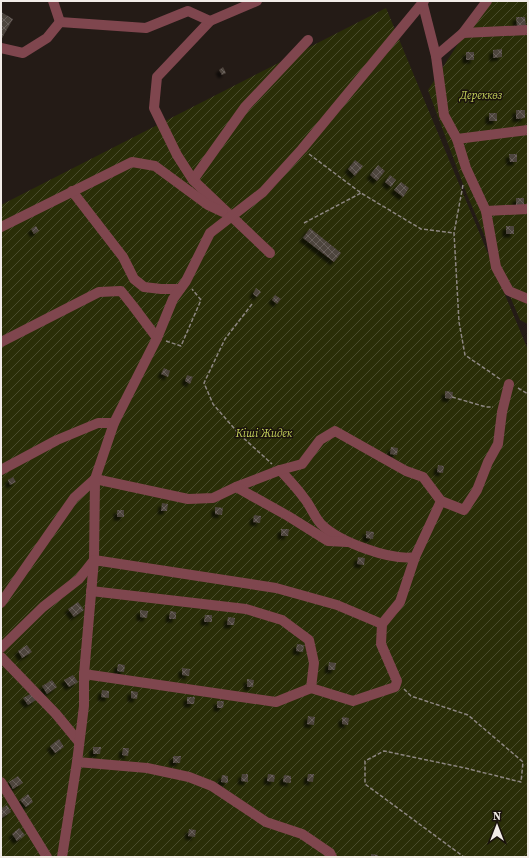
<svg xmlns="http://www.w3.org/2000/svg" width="529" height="858" font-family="'Source Serif 4',serif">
<defs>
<pattern id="garden-furrows" width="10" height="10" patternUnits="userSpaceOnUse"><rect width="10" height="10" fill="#2a2e08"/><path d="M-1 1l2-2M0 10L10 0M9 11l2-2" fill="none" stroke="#494c2c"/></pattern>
<pattern id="building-cross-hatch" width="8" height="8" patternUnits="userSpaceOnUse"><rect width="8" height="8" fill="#4e443e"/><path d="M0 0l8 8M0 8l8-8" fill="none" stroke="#685f5a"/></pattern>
<filter id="shadow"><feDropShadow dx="-3.5" dy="3.5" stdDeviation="1" flood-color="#0009"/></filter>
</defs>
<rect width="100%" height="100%" fill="#241b16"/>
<!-- garden -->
<g fill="url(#garden-furrows)">
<path d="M486,1H528V324L520,320L466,192L428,90Z"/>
<path d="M386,8L528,350V857H1V205Z"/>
</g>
<!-- building -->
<g fill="url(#building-cross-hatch)" filter="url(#shadow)">
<path d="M1,12L13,19L2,38L1,37Z"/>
<path d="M516,17H525L526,26H517Z"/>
<path d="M502,49V57L493,58V50Z"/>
<rect x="466" y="52" width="8" height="8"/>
<path d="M223,67L226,73L222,75L219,70Z"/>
<path d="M516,110H525V118L516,119Z"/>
<rect x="489" y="113" width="8" height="8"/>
<path d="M509,154H517V162H510Z"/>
<path d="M355,160L363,166L355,176L348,169Z"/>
<path d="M378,165L385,171L377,181L370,175Z"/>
<path d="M390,175L396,180L391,187L385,182Z"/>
<path d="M401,182L409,188L403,197L394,190Z"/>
<rect x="516" y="198" width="8" height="8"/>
<path d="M36,226L39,231L34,234L31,229Z"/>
<rect x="506" y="226" width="8" height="8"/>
<path d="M310,228L341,253L334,262L303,238Z"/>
<path d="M256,288L261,292L257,297L253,294Z"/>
<path d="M275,295L281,299L277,304L272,300Z"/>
<path d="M164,368L170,371L168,377L161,374Z"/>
<path d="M187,375L193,377L190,384L185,381Z"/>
<path d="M445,391L453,392L452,399L445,398Z"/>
<path d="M391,447L398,448L397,455L390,454Z"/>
<path d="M438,465L444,466L443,473L437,472Z"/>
<path d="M13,477L16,482L10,485L8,480Z"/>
<path d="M162,503L168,504L167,511H161Z"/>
<path d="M215,507L223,508L222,515L215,514Z"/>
<rect x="117" y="510" width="7" height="7"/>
<path d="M254,515L261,516L260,523L253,522Z"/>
<path d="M281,529H289L288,536H281Z"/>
<path d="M366,531L374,532L373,539L366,538Z"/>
<path d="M358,557L365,558L364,565L357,564Z"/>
<path d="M78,602L84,610L74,617L68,609Z"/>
<path d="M140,610L148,611L147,618L140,617Z"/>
<path d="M170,611L176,612V619H169Z"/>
<path d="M205,615H212V622H204Z"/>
<path d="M228,617L235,618L234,625H227Z"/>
<path d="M297,644L304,645L303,652L296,651Z"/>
<path d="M27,645L32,652L22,658L18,651Z"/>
<path d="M329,662L336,663L335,670H328Z"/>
<path d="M118,664L125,665L124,672L117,671Z"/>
<path d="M182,668L190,669L189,676L182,675Z"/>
<path d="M73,675L78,682L69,687L64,680Z"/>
<path d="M247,679L254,680L253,687H247Z"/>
<path d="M52,680L57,687L47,694L42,686Z"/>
<path d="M102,690L109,691V698L101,697Z"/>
<path d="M131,691L138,692L137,699L131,698Z"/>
<path d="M32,693L36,700L28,705L23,698Z"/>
<path d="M187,697H195L194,704H187Z"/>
<path d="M217,701H224L223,708H217Z"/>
<path d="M308,716L315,717L314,725L307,724Z"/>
<path d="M342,717L349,718L348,725L342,724Z"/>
<path d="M59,739L64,747L55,753L50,746Z"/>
<path d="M93,747H101L100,754H93Z"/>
<path d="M123,748H129L128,756L122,755Z"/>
<path d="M173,756H181L180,763H173Z"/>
<path d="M242,774H248V782L241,781Z"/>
<path d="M268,774L275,775L274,782L267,781Z"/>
<path d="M308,774H314L313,782L307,781Z"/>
<path d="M222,775L228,776V783L221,782Z"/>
<path d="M284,775L291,776V783L283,782Z"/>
<path d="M18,776L23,783L13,789L9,782Z"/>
<path d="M28,794L33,802L26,807L20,800Z"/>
<path d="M7,805L11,812L2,818L1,809Z"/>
<path d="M19,828L25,835L17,841L12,834Z"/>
<path d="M189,829L196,830L195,837L188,836Z"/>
<path d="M371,854L378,855V857H371Z"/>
</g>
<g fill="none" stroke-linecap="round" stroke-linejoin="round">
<!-- path -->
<g stroke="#8d8681" stroke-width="1.5" stroke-dasharray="4 2" stroke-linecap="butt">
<path d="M309,154L361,193L421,229L454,233"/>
<path d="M463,185L454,233L459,322L465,355L500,379"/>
<path d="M304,223L361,193"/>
<path d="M252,304L225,339L204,383L213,404L239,434L272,464"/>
<path d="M166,341L181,346L201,300L192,289"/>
<path d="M518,388L528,394"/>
<path d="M452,397L486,407H493"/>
<path d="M404,689L411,696L468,715L523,762L521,782L465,768L384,751L365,761V784L464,857"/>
</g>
<!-- minor -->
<g stroke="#7f464e" stroke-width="10">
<path d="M53,1L60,22"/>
<path d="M257,1L210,21L157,77L154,108L177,155L193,180L270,253"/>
<path d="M422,1L436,56L444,115L457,139L466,168L486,211L496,267L509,291L528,299"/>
<path d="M463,33L528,30"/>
<path d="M1,48L23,53L47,38L60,22L146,28L188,11L210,21"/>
<path d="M436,56L463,33L487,1"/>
<path d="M457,139L528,130"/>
<path d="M193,180L245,107L308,40"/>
<path d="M72,191L123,257L134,279L144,287L161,289H180"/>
<path d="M486,211L528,209"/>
<path d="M1,227L132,162L155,166L208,205L223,212"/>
<path d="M1,342L99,292L121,291L133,306L157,338"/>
<path d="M1,470L57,440L98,423H114"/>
<path d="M280,470C288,479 297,488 304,498C311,506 314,517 321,524C339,542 391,561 415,557L441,501"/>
<path d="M95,479L188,499L213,498L236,487L280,470L302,464L320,440L335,431L406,471L423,477L441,501L464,510L477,490L488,462L498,444L502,412L509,384"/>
<path d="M236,487L288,516L328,541L347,542"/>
<path d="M1,603L74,498L95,479"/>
<path d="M1,648L43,607L79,579L94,560L95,479L114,423L157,338L173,299L186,281L210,233L263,192L302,149L424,1"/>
<path d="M1,657L56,714L79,742"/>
<path d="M84,674L276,702L311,688L314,663L309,640L282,620L246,609L91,591"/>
<path d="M311,688L353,701L395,687L397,681L381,644L382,624L400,602L415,557"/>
<path d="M77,762L147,768L189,777L212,786L266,822L302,834L330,853L332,857"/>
<path d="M1,782L47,857"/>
<path d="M62,857L77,762L84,706V674L94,560L276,588L337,605L382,624"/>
</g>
</g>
<g text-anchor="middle" stroke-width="3" stroke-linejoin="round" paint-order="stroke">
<!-- park labels -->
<g font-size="11" font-style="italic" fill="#c6d45c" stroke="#1a120d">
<text x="481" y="99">Дереккөз</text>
<text x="264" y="437">Кіші Жидек</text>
</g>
</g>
<!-- border -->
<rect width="529" height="858" fill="none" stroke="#f1ebe7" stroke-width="4"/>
<!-- north arrow -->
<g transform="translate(497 826)" stroke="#1a120d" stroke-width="3" paint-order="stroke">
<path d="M0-3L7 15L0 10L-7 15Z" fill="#f1ebe7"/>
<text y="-6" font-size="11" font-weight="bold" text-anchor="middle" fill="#f1ebe7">N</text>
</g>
</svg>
